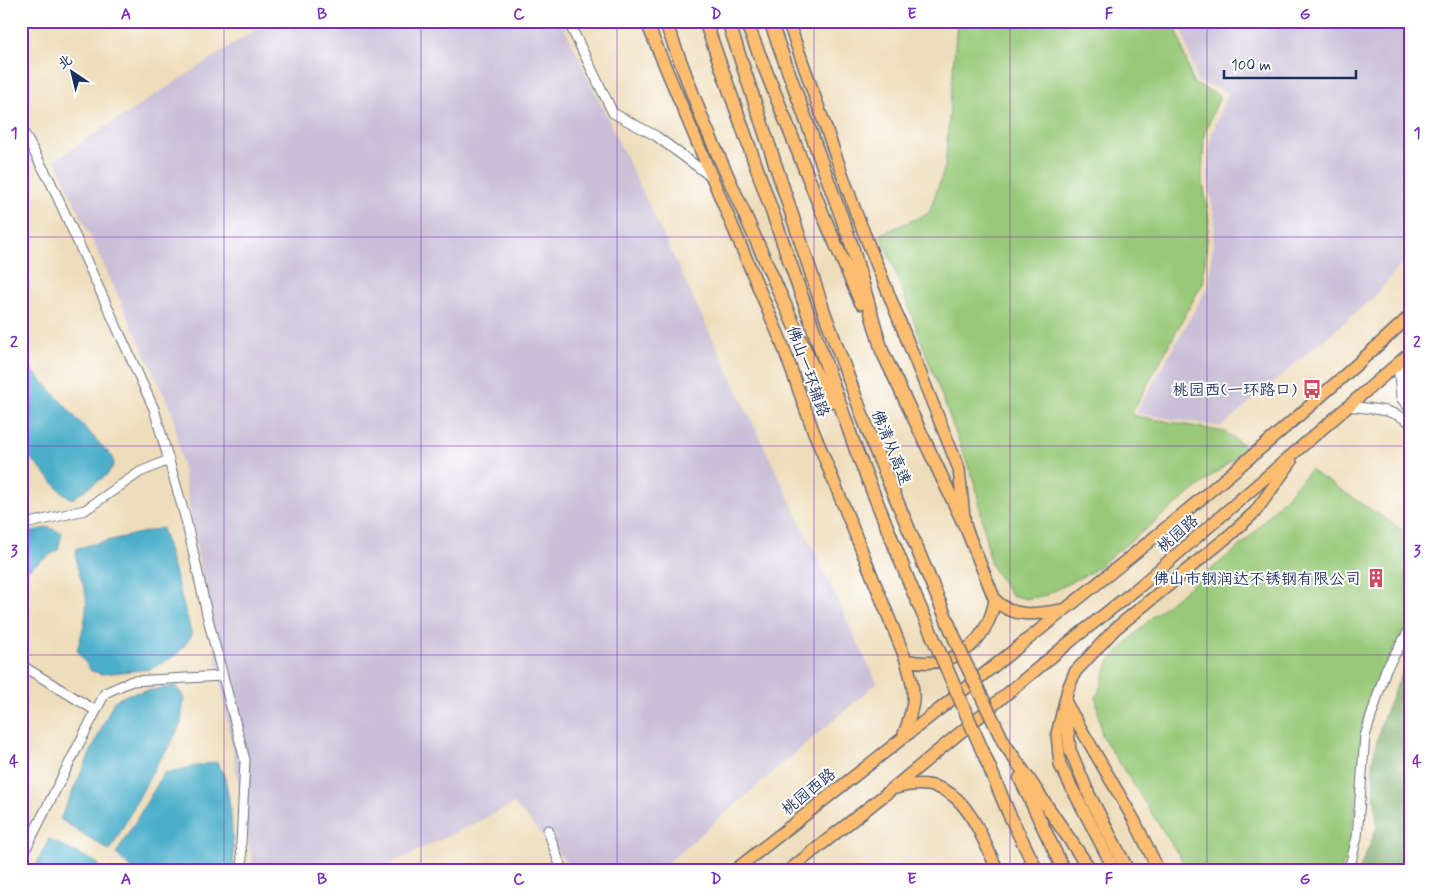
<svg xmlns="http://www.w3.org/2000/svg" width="1431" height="892" font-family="Mynerve,'LXGW WenKai TC',sans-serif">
<rect width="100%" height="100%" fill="#fff"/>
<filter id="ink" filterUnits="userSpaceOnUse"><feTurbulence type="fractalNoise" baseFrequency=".02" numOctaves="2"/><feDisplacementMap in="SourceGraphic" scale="10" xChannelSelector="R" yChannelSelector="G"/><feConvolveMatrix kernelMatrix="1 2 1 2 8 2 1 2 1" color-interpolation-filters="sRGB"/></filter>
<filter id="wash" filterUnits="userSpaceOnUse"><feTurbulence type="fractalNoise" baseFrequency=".0096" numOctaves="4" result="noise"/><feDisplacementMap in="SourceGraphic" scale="20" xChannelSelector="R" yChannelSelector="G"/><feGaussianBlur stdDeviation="1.12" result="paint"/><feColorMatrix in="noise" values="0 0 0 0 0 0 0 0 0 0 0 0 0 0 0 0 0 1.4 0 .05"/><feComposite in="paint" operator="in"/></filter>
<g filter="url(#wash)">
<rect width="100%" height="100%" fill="#eeddba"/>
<!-- industrial -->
<g fill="#c9bfd7">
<path d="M269,21H561L877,683L658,871H575L514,804L376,871H254L173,414L55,160Z"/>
<path d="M1180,21H1410V254L1375,296L1221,427L1136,413L1209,285L1215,220L1207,174L1211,136L1228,92L1197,82Z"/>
</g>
<!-- green -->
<g fill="#98c978" stroke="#5a7c6b">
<path d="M957,21H1174L1193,83L1220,96L1204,135L1202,177L1209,220L1203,282L1131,415L1225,432L1247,448L1093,571L1046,595L1026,599L1011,595L991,565L976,487L881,234L929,213L945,167Z"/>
<path d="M1310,470L1410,535V623L1386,661L1364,713L1357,792L1348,856L1339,871H1189L1102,736L1096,698L1110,660L1153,616L1245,542Z"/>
</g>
<!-- forest -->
<path fill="#7aad68" stroke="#4a6e63" d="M1410,653V871H1359L1377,827L1372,761L1382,721Z"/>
<!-- water -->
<g fill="#4bafca" stroke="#336f94">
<path d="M21,358L112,457L114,464L108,474L72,499L62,492L21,448Z"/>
<path d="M48,527L62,533L58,550L25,571L21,567V535Z"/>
<path d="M162,528L192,635L178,654L151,669L102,674L91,671L77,650C82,633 88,614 86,596C83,577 73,567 77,548Z"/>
<path d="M176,686L184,698L181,723L168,749L159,760L110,851L60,819L114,701L129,694Z"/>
<path d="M216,762C232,775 233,848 234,871L132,869L116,854L164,773Z"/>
<path d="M49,839L99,864L96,871H33Z"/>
</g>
</g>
<g filter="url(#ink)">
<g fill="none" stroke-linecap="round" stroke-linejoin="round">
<!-- minor casing -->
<g stroke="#656c7e" stroke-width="11">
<g id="minor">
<path d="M568,21L613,113L656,136L710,176"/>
<path d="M21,128L51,183L154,409L186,520L209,623L245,760L241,845L243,871"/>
<path d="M1398,363L1401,398L1410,409"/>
<path d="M1348,406C1370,409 1393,408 1410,423"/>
<path d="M21,525L85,510L140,472L169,460"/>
<path d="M21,665L96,711"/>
<path d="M548,830L562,871"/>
<path d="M21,858L105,693L132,681L223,676"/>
<path d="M540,871L561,870"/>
<path d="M1345,871L1351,862L1357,837L1365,736L1386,669L1410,629"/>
</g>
</g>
<!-- major casing -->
<g stroke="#656c7e" stroke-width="14">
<g id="major">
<path d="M646,21L781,341L813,430L906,660C916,694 916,701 904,734"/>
<path d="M788,21L856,213L959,469L965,526L995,600C1014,619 1037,614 1061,610"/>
<path d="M906,660C952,671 986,645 995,600"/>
<path d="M1066,703L1134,820L1159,871"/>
<path d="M1066,710L1070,750L1091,799"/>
<path d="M896,788C960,770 975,823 998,871"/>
<path d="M734,871C962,690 1196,514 1410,316"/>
<path d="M788,871L892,789L1072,640L1139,587L1410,353"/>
<path d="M1115,871L1060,765L1057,734L1068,689L1075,672L1115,629L1231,534L1255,512L1291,462"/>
</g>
</g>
<!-- highway casing -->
<g stroke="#656c7e" stroke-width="15">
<g id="highway">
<path d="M665,21L703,121L814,370L831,401"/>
<path d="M705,21L856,450"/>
<path d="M728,21L824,312L873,444"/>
<path d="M746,21L824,217L861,303"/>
<path d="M770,21L851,243L882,351L965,526"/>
<path d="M1004,743L1091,871"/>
<path d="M983,752L1009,814L1037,871"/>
<path d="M1020,778L1064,871"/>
<path d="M1091,799L1128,871"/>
</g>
</g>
<!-- minor -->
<use href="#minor" stroke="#fff" stroke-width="9"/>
<!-- major -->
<use href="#major" stroke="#fcbd6f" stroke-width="11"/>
<!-- highway -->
<use href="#highway" stroke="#fcbd6f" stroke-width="12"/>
<!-- highway-bridge casing -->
<g stroke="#656c7e" stroke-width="15" stroke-linecap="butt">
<g id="highway-bridge">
<path d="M873,444L963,658L1004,743"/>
<path d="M856,450L912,589L983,752"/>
</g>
</g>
<!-- highway-bridge -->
<use href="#highway-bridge" stroke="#fcbd6f" stroke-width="12"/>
</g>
</g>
<!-- grid -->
<path fill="none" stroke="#7b2cbf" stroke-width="1" stroke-opacity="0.55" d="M224,21V871M421,21V871M617,21V871M814,21V871M1010,21V871M1207,21V871M21,237H1410M21,446H1410M21,655H1410"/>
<!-- icons -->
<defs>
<g id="bus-bare" transform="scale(1.5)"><path d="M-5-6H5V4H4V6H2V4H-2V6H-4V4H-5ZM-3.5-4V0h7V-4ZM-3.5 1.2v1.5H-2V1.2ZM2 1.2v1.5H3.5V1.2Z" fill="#d1495b" stroke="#fff" stroke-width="2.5" paint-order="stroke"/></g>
<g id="building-bare" transform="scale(1.5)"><path d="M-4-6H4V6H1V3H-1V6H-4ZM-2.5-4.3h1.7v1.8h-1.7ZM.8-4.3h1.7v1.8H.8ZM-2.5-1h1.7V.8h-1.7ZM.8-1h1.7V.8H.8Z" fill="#d1495b" stroke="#fff" stroke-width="2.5" paint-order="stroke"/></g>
</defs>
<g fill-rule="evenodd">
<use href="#bus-bare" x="1312" y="389"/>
<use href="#building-bare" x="1376" y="578"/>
</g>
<g text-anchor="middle" stroke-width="4" stroke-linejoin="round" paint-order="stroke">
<!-- street labels -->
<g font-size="16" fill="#1b2f5e" stroke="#fff">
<text transform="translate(809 371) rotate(70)" y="6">佛山一环辅路</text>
<text transform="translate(892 447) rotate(68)" y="6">佛清从高速</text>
<text transform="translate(1177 533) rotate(-41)" y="6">桃园路</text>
<text transform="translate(808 791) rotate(-39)" y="6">桃园西路</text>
</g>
<!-- poi labels -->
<g font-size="16" fill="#1b2f5e" stroke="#fff" text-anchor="end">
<text x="1297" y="395">桃园西(一环路口)</text>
<text x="1361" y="584">佛山市钢润达不锈钢有限公司</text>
</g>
</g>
<!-- margin -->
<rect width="1431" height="892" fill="none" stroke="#fff" stroke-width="55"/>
<!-- north arrow -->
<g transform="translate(72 72) rotate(325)" stroke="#ffffff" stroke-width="4" paint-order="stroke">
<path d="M0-4L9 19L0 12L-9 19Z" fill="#1b2f5e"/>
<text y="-8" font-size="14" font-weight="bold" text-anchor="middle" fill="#1b2f5e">北</text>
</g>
<!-- scale -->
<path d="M1224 70v8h132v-8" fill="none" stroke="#1b2f5e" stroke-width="2.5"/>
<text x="1231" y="70" font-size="15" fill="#1b2f5e" stroke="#ffffff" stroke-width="4" paint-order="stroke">100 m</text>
<rect x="28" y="28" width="1376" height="836" fill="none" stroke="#7b2cbf" stroke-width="2"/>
<g font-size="16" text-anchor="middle" font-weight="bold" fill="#7b2cbf">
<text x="126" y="19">A</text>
<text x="322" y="19">B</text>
<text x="519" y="19">C</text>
<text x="716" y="19">D</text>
<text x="912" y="19">E</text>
<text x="1109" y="19">F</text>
<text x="1305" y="19">G</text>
<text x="14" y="138">1</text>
<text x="1417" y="138">1</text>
<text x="14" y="347">2</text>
<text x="1417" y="347">2</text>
<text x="14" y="556">3</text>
<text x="1417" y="556">3</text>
<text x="14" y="766">4</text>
<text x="1417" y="766">4</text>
<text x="126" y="884">A</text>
<text x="322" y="884">B</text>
<text x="519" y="884">C</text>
<text x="716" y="884">D</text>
<text x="912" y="884">E</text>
<text x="1109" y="884">F</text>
<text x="1305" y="884">G</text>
</g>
</svg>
